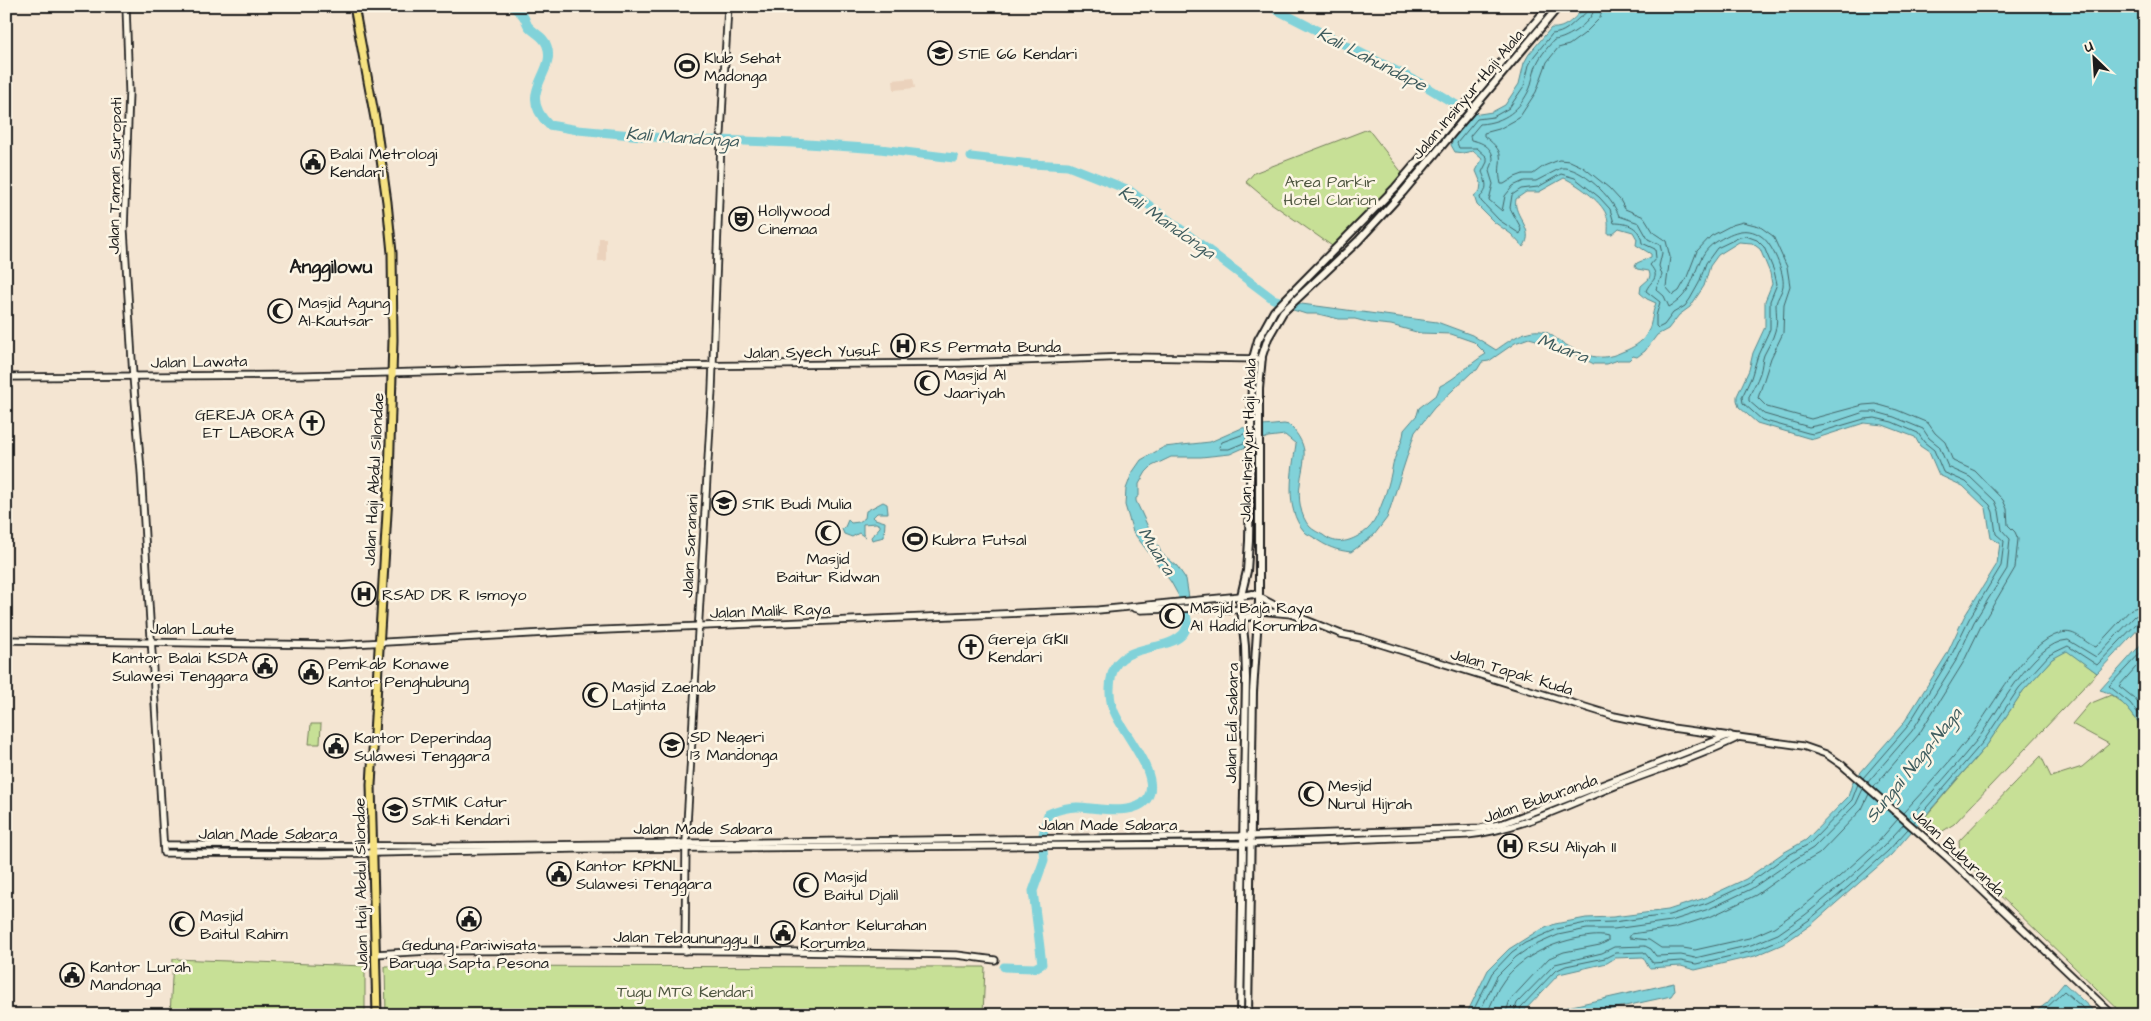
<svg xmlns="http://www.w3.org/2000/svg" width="2151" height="1021" font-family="'Architects Daughter',sans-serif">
<rect width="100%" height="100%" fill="#f4e5d2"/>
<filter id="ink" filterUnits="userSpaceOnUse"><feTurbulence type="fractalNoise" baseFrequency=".02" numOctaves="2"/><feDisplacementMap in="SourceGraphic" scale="10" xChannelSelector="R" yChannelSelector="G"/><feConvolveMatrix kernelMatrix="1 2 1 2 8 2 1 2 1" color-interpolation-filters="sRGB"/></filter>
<g filter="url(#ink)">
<!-- built -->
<g fill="#ebd2bc">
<rect x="936" y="42" width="9" height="22"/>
<path d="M913,78L915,88L894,90L893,80Z"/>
<path d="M599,238H606V261H598Z"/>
<path d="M385,804H405V817L385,816Z"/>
</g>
<!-- green -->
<g fill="#c7e096" stroke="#727e59">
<path d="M1368,129L1403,174L1335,248L1271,203L1246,182L1254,173Z"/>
<path d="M2067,650L2097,673L1954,824L1935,836L1919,824L1987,745L2023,691L2052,659Z"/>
<path d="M2111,695L2126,706L2145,731V1009L2124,1015L1960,857L1959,841L2041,756L2051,777L2082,767L2109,744L2072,724L2089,704Z"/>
<path d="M311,724H321L320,744H309Z"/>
<path d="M173,959L365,966V1015H170Z"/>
<path d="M385,966L985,967L983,1015H386Z"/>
</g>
<!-- water -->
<g fill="#81d2d9" stroke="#59898d">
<path d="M1586,6H2145V622L2097,673L2067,651L2052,659L2023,691L1987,745L1891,855L1812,924L1783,944L1755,956L1695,970L1681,966L1649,968L1643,957L1615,958L1607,963L1559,974L1525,1010L1523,1015H1466L1488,970L1509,949L1536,932L1555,924L1586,918L1613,917L1668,910L1705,898L1746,879L1783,853L1806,840L1848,797L1853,781L1903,724L1947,654L1964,617L1997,564L2000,543L1991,538L1986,508L1963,486L1939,475L1929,452L1920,446L1915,437L1883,425L1864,423L1814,439L1808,438L1757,423L1739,407L1737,400V396L1749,370L1753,353L1765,327V301L1772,284L1770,273L1760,249L1752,243L1739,242L1718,255L1710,266L1704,286L1690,307L1679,315L1668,329L1657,335L1645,351L1637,357L1633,356L1629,360H1618L1607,364H1594L1558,346L1529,338L1515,343L1489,361L1482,362L1477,370L1472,372L1434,408L1415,432L1387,518L1374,535L1351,552C1335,550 1327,547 1313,537C1310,535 1306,534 1304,531C1284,508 1292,471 1296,444L1285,435L1268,437L1230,454L1201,457H1171L1152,466L1146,472L1139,484V496L1136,498V501L1149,529L1150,538L1158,545L1161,553L1177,566L1186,579L1189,598L1181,600L1171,582L1133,532L1125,505L1126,489L1132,473L1141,460L1164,447L1210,442L1242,428L1284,424L1289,425C1296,431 1303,442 1304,451C1305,463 1301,473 1300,485C1298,497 1300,517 1310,527C1313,530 1319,533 1323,535C1334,544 1346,543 1358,536C1374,528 1377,516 1383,501C1387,490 1390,480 1392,469C1394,454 1403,444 1404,430L1417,415L1419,408L1437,394L1440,386C1457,378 1469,364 1486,354L1474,342L1451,334L1420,333L1391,325L1371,323L1355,319H1339L1318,314H1306L1290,309L1294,303L1437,322L1472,335L1496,350C1509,341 1524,329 1541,331C1549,332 1552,336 1558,340C1579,353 1597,364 1622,352C1630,349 1638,345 1644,338C1653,327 1651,314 1656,303L1647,299L1640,293L1641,286L1649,279L1650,275L1649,271L1637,269L1635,266L1637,263L1651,257V254L1636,245L1637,239L1633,232L1619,228L1612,234H1608C1608,227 1609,221 1606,214C1601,201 1576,183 1564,178L1539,192H1526L1516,199C1512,216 1537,230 1523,247L1511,234L1494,222L1477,205L1474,196L1480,191L1481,183L1476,171L1482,159L1473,151L1463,153L1455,152L1451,145L1453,138L1473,115L1492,112L1505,105L1519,84L1524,63L1529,54L1551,28C1566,30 1576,16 1586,6Z"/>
<path d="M883,502L887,504L888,513H877L873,517L875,519L885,522L884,537L872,540L871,537L880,527V525L876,523L863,524V534L865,537L859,533L852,537L844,534L842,529L845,527L848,520L851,523L859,522L865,518L866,511Z"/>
<path d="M2145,640V731C2133,715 2120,695 2100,690Z"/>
<path d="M1674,983L1675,990L1671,996L1584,1015H1532Z"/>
<path d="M2064,983L2098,1015H2031L2047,1003Z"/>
</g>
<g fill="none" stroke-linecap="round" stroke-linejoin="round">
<!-- shore -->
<g stroke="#446568" stroke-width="1">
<path d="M1589,6C1588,13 1584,14 1579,18C1570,26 1565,33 1552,34L1534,56L1529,65L1524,86L1509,108L1493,117L1477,119L1457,143L1459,148H1477L1487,157V162L1482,172C1486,181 1489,190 1480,197L1481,201L1499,220L1520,234L1521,228L1510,208L1512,195L1521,189L1538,187L1561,174L1575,178L1599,197L1610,209L1614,223C1628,223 1640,227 1642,243L1655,249L1656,258L1650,265C1662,279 1650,280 1646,291L1660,302L1656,316V326L1658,328L1664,325L1673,313L1685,306L1690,299L1699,283L1706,263L1717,248L1740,237L1746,236L1757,240L1764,247L1774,271L1777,284L1770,301V329L1758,355L1751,378L1742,397L1743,403L1762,420L1808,433L1813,434L1864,419L1875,418L1892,422L1918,433L1924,442L1934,450L1943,472L1966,482L1990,505L1993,512L1996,534L2004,541L2001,566L1969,619L1951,656L1907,727L1863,778"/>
<path d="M1595,6C1594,21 1568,39 1554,40C1547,48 1538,58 1535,69C1533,75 1532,82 1530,88C1520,110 1505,122 1480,124L1470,136L1471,140C1489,143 1499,155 1489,171L1493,184L1489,200L1502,211L1505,196L1513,186L1524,181H1536L1561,168C1581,166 1613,198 1619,216L1639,223L1648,239L1660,245L1662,253L1659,266L1662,275L1656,289L1664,296L1669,307C1701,290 1691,256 1716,242C1730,233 1746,225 1761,236C1772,243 1785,273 1783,286C1782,293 1777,298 1776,304C1776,313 1778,322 1775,331C1773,339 1768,347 1764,355C1762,360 1762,367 1760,373C1757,382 1752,389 1749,397V401L1764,414L1809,427L1834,422L1864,412H1876L1894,417L1923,429L1929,438L1939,446L1948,467L1970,477L1995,501L1999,511L2002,530L2010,539L2007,569L1974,622L1957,659L1912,731L1868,782"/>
<path d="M1603,6L1600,18L1584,34L1569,45L1558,48L1547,62L1536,92L1519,118L1499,129L1484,133V136C1511,156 1495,159 1501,184H1504L1515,177L1523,174H1533L1544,166L1559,160L1570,161L1583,167L1609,188L1620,200L1625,209L1644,217L1654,233L1666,241L1670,257L1666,287L1673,295L1679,291L1687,277L1697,251L1711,236L1732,225L1743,222L1759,226L1773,236L1787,267L1790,286L1784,304L1783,333L1771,358L1758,398L1767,407L1811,419L1863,405L1876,404L1897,410L1928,423L1935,433L1945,442L1953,461L1975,471L2003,500L2007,509L2008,525L2015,532L2018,539L2015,568L1981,626L1963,663L1919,734L1874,787"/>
<path d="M1246,442L1229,449H1220L1219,447L1222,442L1247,433"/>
<path d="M2145,648L2109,686L2130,703L2145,722"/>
<path d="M2145,657L2119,686L2134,698L2145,712"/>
<path d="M1869,794L1862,809L1819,854L1793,869L1756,895L1712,916L1674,928L1631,934L1629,938L1649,940L1661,948H1683L1695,950L1749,938L1774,927L1800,909L1839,877L1878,842L1898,819"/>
<path d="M1903,813C1926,788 1950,762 1971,735C1994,706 2024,643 2061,633C2076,629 2084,643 2096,647L2131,609L2145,605"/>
<path d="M1909,818C1932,792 1955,767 1977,740C1997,715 2032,642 2068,640L2096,657L2135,616L2145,613"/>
<path d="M1914,822L1983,742L2019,688L2049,655L2068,646L2097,665L2139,621L2145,619"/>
<path d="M1471,1015L1492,973L1512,952L1525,943L1557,929L1586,923L1613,922L1669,915L1707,903L1748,884L1785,857L1809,844L1852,800L1858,784"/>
<path d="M1478,1015L1497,976L1516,957L1529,948L1558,935L1587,929H1614L1671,921L1709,909L1751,889L1789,863L1813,848L1856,804L1863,789"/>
<path d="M1486,1015C1492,1004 1496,990 1504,980C1521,958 1547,945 1574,939C1584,937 1598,934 1608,937V941L1600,945L1564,952L1549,958L1510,1000L1505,1015"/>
<path d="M1513,1015L1517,1003L1555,964L1602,953L1614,947L1645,946L1651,949L1656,956L1681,955L1695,958L1751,945L1778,934L1805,915L1844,883L1883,847L1904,824"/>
<path d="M1519,1015L1521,1007L1555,971L1566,966L1605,958L1615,953L1644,952L1653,963L1681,961L1696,964L1753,951L1781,939L1809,920L1848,887L1888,851L1908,829"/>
<path d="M2039,1015L2064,991L2091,1015"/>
</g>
<!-- river -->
<g stroke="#81d2d9" stroke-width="9">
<path d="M512,6C515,9 521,12 523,16C526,19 526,24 529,27C535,34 544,36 547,46C557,73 515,92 549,125L578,130L696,141L718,140L793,143L880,149L954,158"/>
<path d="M1269,6L1422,84L1473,115"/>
<path d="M971,157L1031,164L1068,166L1129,190L1273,299L1290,304"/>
<path d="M1004,967L1035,968L1042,964L1033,891L1044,860L1042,839L1048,814C1057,810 1067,807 1077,807C1095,807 1134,817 1147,799C1163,776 1122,733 1114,711C1109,700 1109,685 1112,674C1120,643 1165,652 1182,635C1185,633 1186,628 1188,625L1182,593"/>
</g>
<!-- tertiary casing -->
<g stroke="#1c1c1c" stroke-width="9">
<g id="tertiary">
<path d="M126,6L129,92L124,230L133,376L141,471L164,853L323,854L575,849L1243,844L1467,835C1519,830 1567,805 1615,786C1656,770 1700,757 1739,737"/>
<path d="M721,133L728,6"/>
<path d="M6,377L305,375L657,366L961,363L1131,357L1262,359"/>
<path d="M1259,597L1291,614"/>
<path d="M1134,608L1141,610L1199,608L1242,610"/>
<path d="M1258,611L1291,614L1341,634L1361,638L1614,716L1672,728L1803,746L1826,754L1842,765L1948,858L2113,1015"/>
<path d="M6,640L333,645L581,631L1098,610L1241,596"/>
<path d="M164,845L457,846L1251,836L1481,828L1504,823L1730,735"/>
<path d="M685,951L686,842L712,390L721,142"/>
<path d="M375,954L430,951L576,950L746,951L957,955L995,960"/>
</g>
</g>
<!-- secondary casing -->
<g stroke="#1c1c1c" stroke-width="10">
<g id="secondary">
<path d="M1241,596L1253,594L1259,597"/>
<path d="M1242,610L1258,611"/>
<path d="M1243,618L1253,616L1258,618"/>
<path d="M1240,1015L1246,678L1245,646L1240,600L1247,571L1249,541L1252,375L1253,358L1258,340L1274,311L1395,188L1549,6"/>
<path d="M1248,1015L1253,692L1259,602V389L1262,356L1268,338L1283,312L1358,241L1403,192L1559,6"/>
</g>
</g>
<!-- trunk casing -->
<g stroke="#1c1c1c" stroke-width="11">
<path id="trunk" d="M354,6L376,124L387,202L392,253L393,340L389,479L371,785L377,1015"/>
</g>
<!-- tertiary -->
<use href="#tertiary" stroke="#fcf5e5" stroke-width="5.5"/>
<!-- secondary -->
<use href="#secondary" stroke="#fcf5e5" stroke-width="6"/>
<!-- trunk -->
<use href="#trunk" stroke="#f6e281" stroke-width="7"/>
</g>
</g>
<!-- icons -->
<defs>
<g id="university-ring" transform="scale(1.25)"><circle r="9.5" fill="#fcf5e5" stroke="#1c1c1c" stroke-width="1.5"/><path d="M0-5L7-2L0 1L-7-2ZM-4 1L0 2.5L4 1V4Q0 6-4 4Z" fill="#1c1c1c"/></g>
<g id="stadium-ring" transform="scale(1.25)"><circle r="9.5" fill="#fcf5e5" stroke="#1c1c1c" stroke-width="1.5"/><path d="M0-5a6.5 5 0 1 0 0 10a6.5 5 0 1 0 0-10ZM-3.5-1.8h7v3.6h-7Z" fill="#1c1c1c"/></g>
<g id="civic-ring" transform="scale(1.25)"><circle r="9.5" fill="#fcf5e5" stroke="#1c1c1c" stroke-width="1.5"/><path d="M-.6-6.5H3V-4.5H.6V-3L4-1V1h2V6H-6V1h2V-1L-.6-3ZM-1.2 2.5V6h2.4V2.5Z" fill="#1c1c1c"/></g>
<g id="theatre-ring" transform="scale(1.25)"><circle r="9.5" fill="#fcf5e5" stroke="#1c1c1c" stroke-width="1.5"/><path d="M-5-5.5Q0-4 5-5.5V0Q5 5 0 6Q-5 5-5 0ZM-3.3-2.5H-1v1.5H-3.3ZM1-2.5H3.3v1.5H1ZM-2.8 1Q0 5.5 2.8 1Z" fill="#1c1c1c"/></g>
<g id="mosque-ring" transform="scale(1.25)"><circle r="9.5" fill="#fcf5e5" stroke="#1c1c1c" stroke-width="1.5"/><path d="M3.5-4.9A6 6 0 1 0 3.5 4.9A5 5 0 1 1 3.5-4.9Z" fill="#1c1c1c"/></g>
<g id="hospital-ring" transform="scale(1.25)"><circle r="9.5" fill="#fcf5e5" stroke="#1c1c1c" stroke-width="1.5"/><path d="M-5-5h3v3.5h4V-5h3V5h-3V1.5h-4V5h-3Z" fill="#1c1c1c"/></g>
<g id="church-ring" transform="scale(1.25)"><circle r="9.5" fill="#fcf5e5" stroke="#1c1c1c" stroke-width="1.5"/><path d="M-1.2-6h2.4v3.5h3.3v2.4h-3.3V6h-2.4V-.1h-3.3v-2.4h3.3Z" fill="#1c1c1c"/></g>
<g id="school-ring" transform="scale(1.25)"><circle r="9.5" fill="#fcf5e5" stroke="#1c1c1c" stroke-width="1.5"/><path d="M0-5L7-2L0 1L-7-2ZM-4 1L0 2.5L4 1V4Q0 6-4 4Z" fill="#1c1c1c"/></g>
</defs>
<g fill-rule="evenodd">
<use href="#university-ring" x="940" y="53"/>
<use href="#stadium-ring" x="687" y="66"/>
<use href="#civic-ring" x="313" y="162"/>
<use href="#theatre-ring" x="741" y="219"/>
<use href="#mosque-ring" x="280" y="311"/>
<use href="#hospital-ring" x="903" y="346"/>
<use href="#mosque-ring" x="927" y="383"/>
<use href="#church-ring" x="312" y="423"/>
<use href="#university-ring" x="724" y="503"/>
<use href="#mosque-ring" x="828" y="533"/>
<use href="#stadium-ring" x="915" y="539"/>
<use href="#hospital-ring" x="364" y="594"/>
<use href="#mosque-ring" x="1172" y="616"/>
<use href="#church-ring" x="971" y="647"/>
<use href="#civic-ring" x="265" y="666"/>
<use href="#civic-ring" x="311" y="672"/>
<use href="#mosque-ring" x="595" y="695"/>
<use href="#school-ring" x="672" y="745"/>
<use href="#civic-ring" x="336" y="746"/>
<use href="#mosque-ring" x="1311" y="794"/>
<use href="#university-ring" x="395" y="810"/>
<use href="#hospital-ring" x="1510" y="846"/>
<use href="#civic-ring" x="559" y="874"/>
<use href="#mosque-ring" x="806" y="885"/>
<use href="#civic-ring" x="469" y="919"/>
<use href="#mosque-ring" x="182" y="924"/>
<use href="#civic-ring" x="783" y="933"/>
<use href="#civic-ring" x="72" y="975"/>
</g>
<g text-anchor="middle" stroke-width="5" stroke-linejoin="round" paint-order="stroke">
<!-- poi labels -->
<g font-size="16" fill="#1c1c1c" stroke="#fcf5e5" text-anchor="start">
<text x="958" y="59">STIE 66 Kendari</text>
<text x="704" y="63">Klub Sehat<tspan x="704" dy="18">Madonga</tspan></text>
<text x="330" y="159">Balai Metrologi<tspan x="330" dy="18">Kendari</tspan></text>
<text x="758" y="216">Hollywood<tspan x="758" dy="18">Cinemaa</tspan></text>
<text x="298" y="308">Masjid Agung<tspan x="298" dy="18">Al-Kautsar</tspan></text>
<text x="920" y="352">RS Permata Bunda</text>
<text x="944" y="380">Masjid Al<tspan x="944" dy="18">Jaariyah</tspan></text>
<text x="294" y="420" text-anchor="end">GEREJA ORA<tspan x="294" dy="18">ET LABORA</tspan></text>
<text x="742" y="509">STIK Budi Mulia</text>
<text x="932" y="545">Kubra Futsal</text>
<text x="828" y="564" text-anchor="middle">Masjid<tspan x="828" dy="18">Baitur Ridwan</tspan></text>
<text x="382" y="600">RSAD DR R Ismoyo</text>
<text x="1190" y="613">Masjid Baja Raya<tspan x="1190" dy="18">Al Hadid Korumba</tspan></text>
<text x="988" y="644">Gereja GKII<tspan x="988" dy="18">Kendari</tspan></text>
<text x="248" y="663" text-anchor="end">Kantor Balai KSDA<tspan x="248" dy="18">Sulawesi Tenggara</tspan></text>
<text x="328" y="669">Pemkab Konawe<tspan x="328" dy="18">Kantor Penghubung</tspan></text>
<text x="612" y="692">Masjid Zaenab<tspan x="612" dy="18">Latjinta</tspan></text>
<text x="690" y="742">SD Negeri<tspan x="690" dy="18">13 Mandonga</tspan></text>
<text x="354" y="743">Kantor Deperindag<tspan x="354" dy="18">Sulawesi Tenggara</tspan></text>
<text x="1328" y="791">Mesjid<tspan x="1328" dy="18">Nurul Hijrah</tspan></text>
<text x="412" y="807">STMIK Catur<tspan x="412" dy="18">Sakti Kendari</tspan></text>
<text x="1528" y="852">RSU Aliyah II</text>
<text x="576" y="871">Kantor KPKNL<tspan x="576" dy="18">Sulawesi Tenggara</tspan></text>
<text x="824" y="882">Masjid<tspan x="824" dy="18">Baitul Djalil</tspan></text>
<text x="200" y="921">Masjid<tspan x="200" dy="18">Baitul Rahim</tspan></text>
<text x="800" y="930">Kantor Kelurahan<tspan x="800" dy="18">Korumba</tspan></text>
<text x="469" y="950" text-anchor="middle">Gedung Pariwisata<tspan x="469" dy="18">Baruga Sapta Pesona</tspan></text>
<text x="90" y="972">Kantor Lurah<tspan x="90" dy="18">Mandonga</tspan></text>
</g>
<!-- street labels -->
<g font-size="16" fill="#1c1c1c" stroke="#fcf5e5">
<text transform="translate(1467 94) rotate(-50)" y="6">Jalan Insinyur Haji Alala</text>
<text transform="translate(114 176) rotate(-89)" y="6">Jalan Taman Suropati</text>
<text transform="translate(812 351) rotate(-1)" y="6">Jalan Syech Yusuf</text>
<text transform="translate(199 361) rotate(-1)" y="6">Jalan Lawata</text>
<text transform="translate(1247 440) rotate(-88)" y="6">Jalan Insinyur Haji Alala</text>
<text transform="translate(373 479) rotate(-87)" y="6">Jalan Haji Abdul Silondae</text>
<text transform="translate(689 546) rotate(-87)" y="6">Jalan Saranani</text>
<text transform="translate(770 610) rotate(-2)" y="6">Jalan Malik Raya</text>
<text x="192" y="634">Jalan Laute</text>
<text transform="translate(1512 671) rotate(17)" y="6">Jalan Tapak Kuda</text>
<text transform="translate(1231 723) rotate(-89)" y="6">Jalan Edi Sabara</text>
<text transform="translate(1540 798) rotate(-19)" y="6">Jalan Buburanda</text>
<text x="1108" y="830">Jalan Made Sabara</text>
<text x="703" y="834">Jalan Made Sabara</text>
<text x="268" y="839">Jalan Made Sabara</text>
<text transform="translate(1959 852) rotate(43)" y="6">Jalan Buburanda</text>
<text transform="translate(360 884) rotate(-91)" y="6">Jalan Haji Abdul Silondae</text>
<text transform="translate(686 937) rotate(1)" y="6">Jalan Tebaununggu II</text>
</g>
<!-- park labels -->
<g font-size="16" fill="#4f5741" stroke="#fcf5e5">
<text x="1330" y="187">Area Parkir<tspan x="1330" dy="18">Hotel Clarion</tspan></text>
<text x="685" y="997">Tugu MTQ Kendari</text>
</g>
<!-- water labels -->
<g font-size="18" font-style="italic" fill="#3f5c5e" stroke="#fcf5e5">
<text transform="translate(1372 59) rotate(27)" y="6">Kali Lahundape</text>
<text transform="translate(682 137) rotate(4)" y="6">Kali Mandonga</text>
<text transform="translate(1167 222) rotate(35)" y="6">Kali Mandonga</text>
<text transform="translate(1563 348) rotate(21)" y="6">Muara</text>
<text transform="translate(1157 551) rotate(58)" y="6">Muara</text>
<text transform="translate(1913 765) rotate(-51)" y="6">Sungai Naga-Naga</text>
</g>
<!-- quarter labels -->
<g font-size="19" font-weight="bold" fill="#1c1c1c" stroke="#fcf5e5">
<text x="331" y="273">Anggilowu</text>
</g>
</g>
<!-- margin -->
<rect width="2151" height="1021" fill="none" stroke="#fcf5e5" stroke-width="25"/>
<rect x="12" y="12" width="2126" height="996" fill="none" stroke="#1c1c1c" stroke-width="2" filter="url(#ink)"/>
<!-- north arrow -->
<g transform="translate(2094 58) rotate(335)" stroke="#fcf5e5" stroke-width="4" paint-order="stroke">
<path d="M0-4L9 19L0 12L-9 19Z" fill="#1c1c1c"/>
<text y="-8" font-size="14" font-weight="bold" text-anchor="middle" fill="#1c1c1c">U</text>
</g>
</svg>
